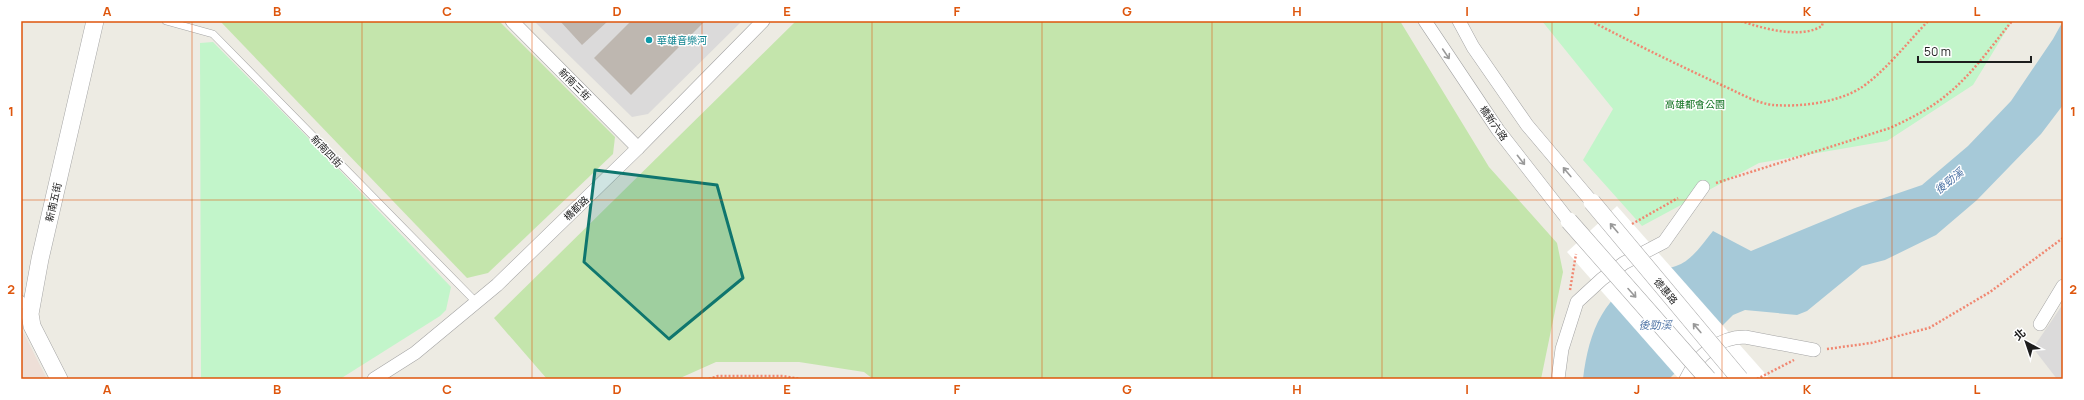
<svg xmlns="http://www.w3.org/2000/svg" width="2084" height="400" font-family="Manrope,'Noto Sans TC',sans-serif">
<rect width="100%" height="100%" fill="#edebe3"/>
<!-- residential -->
<g fill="#dbdada">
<path d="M534,21H742L648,114L632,117Z"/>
<path d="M2063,304V379H2057L2033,348Z"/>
</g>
<!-- military -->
<path fill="#eedfd7" d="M21,328L47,379H21Z"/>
<!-- grass -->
<g fill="#c4e5ac">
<path d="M220,21H499L615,137L613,154L488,273L467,278Z"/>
<path d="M796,21H1400L1489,167L1557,243L1563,272L1541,379H873L864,372L799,362H716L678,379H547L494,318Z"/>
</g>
<!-- park -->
<g fill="#c2f5ca">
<path d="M1542,21H2012L1973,85L1887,141L1759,163L1642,226L1583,160L1613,109Z"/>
<path d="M213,42L327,157L451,287L446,310L440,316L340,379H201L200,43Z"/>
</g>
<!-- water -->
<path fill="#a6c9d8" d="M2063,21V105L2041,134L1977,200L1936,235L1885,260L1862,266L1807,311L1797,315L1745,310L1733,315L1669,379H1583C1589,330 1604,293 1652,271C1659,268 1668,269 1676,266C1692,261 1703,243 1713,231L1751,251L1855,208L1922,185L1968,146L2011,101L2053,39Z"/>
<!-- pier -->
<path fill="#fff" d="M1617,206L1770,379H1679L1567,252Z"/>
<!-- building -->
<g fill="#beb7b0">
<path d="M560,21H608L582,45Z"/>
<path d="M631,21H705L631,95L594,58Z"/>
</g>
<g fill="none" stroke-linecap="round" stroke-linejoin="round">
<!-- service casing -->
<g stroke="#a4a4a4" stroke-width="8">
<g id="service">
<path d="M166,21L213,34L476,302"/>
<path d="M21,299L28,311"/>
</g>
</g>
<!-- minor casing -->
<g stroke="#a4a4a4" stroke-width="14">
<g id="minor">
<path d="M512,21L638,148"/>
<path d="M1425,21L1498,130L1569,221"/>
<path d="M1459,21L1473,47L1527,125L1592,202"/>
<path d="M2040,324L2063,286"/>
<path d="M374,379L415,353L497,285L638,148L763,21"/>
<path d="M1558,379L1562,349L1577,302L1602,279L1624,263L1664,242L1703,187"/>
<path d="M1686,379C1697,356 1718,337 1745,337L1814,350"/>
</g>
</g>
<!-- tertiary casing -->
<g stroke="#a4a4a4" stroke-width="18">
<path id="tertiary" d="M59,379L32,326L30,314L40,259L95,21"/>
</g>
<!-- path -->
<g stroke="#f08771" stroke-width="2.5" stroke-dasharray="2 2" stroke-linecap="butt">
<path d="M1591,21C1633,43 1676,64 1719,84C1736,91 1755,103 1773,105C1800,107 1835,103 1859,89C1881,76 1910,40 1928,21"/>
<path d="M1741,21C1764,29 1801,39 1822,26L1823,21"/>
<path d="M1716,183L1890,128C1909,119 1928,110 1944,97C1970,77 1991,47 2012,21"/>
<path d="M1632,224L1678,198"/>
<path d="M1570,290L1576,254"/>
<path d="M1827,349L1871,343L1929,328L1990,292L2063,238"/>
<path d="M709,379L718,376H783L800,379"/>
<path d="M1757,379L1794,360"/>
</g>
<!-- service -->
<use href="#service" stroke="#fff" stroke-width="7"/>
<!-- minor -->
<use href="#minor" stroke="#fff" stroke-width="13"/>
<!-- tertiary -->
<use href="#tertiary" stroke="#fff" stroke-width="17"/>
<!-- tertiary-bridge casing -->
<g stroke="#a4a4a4" stroke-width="18" stroke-linecap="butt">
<g id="tertiary-bridge">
<path d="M1592,202L1740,379"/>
<path d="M1569,221L1708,379"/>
</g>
</g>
<!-- tertiary-bridge -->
<use href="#tertiary-bridge" stroke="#fff" stroke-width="17"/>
</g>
<!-- one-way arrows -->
<defs><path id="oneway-shaft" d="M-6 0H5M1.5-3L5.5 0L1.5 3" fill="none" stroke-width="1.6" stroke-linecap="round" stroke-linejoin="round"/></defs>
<g stroke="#999">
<use href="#oneway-shaft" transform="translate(1446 54) rotate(56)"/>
<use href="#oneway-shaft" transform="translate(1521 160) rotate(52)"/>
<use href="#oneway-shaft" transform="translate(1567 172) rotate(-130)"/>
<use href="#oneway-shaft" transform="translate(1614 228) rotate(-130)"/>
<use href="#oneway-shaft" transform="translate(1632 293) rotate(48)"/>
<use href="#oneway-shaft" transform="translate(1697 328) rotate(-130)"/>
</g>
<!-- marked area -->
<path fill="#0f766e" fill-opacity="0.2" stroke="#0f766e" stroke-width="3" stroke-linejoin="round" d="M595,170L717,185L743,278L669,339L584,262Z"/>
<!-- grid -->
<path fill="none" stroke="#de560d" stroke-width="1" stroke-opacity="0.55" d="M192,21V379M362,21V379M532,21V379M702,21V379M872,21V379M1042,21V379M1212,21V379M1382,21V379M1552,21V379M1722,21V379M1892,21V379M21,200H2063"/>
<!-- markers -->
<circle fill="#0f9aa8" stroke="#fff" stroke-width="1.5" cx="649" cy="40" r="4"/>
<g text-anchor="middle" stroke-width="3" stroke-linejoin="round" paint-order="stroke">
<!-- culture labels -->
<g font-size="10" fill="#0d838f" stroke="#fff" text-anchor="start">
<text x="657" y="44">華雄音樂河</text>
</g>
<!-- street labels -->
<g font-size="10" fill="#1d1d1d" stroke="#fff">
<text transform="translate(575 84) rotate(45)" y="4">新南三街</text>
<text transform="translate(1494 123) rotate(55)" y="4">橋新六路</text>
<text transform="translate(327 151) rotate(46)" y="4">新南四街</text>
<text transform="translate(53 202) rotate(-77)" y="4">新南五街</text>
<text transform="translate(576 208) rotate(-44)" y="4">橋都路</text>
<text transform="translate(1666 291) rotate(50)" y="4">德惠路</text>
</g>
<!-- park labels -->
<g font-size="10" fill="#127321" stroke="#fff">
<text x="1695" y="108">高雄都會公園</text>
</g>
<!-- water labels -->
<g font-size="11" font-style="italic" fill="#5075a6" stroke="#fff">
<text transform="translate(1949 181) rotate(-39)" y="4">後勁溪</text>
<text x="1655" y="329">後勁溪</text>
</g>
</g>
<!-- border -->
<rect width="2084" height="400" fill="none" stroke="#ffffff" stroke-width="44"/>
<!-- north arrow -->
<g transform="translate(2026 342) rotate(320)" stroke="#ffffff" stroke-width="3" paint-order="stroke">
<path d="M0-3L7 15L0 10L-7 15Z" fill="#1d1d1d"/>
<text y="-6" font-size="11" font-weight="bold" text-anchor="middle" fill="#1d1d1d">北</text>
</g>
<!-- scale -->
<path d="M1918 56v6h113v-6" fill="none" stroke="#1d1d1d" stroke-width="2"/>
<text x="1924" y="56" font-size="12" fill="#1d1d1d" stroke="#ffffff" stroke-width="3" paint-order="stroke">50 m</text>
<rect x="22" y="22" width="2040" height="356" fill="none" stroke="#de560d" stroke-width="1.5"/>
<g font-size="13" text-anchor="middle" font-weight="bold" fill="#de560d">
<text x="107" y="16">A</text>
<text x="277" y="16">B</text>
<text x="447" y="16">C</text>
<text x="617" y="16">D</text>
<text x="787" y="16">E</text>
<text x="957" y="16">F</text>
<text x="1127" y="16">G</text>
<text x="1297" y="16">H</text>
<text x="1467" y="16">I</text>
<text x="1637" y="16">J</text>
<text x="1807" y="16">K</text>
<text x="1977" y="16">L</text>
<text x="11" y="116">1</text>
<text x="2073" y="116">1</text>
<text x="11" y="294">2</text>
<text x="2073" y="294">2</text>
<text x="107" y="394">A</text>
<text x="277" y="394">B</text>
<text x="447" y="394">C</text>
<text x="617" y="394">D</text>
<text x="787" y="394">E</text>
<text x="957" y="394">F</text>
<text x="1127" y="394">G</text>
<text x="1297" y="394">H</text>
<text x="1467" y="394">I</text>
<text x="1637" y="394">J</text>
<text x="1807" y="394">K</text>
<text x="1977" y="394">L</text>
</g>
</svg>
